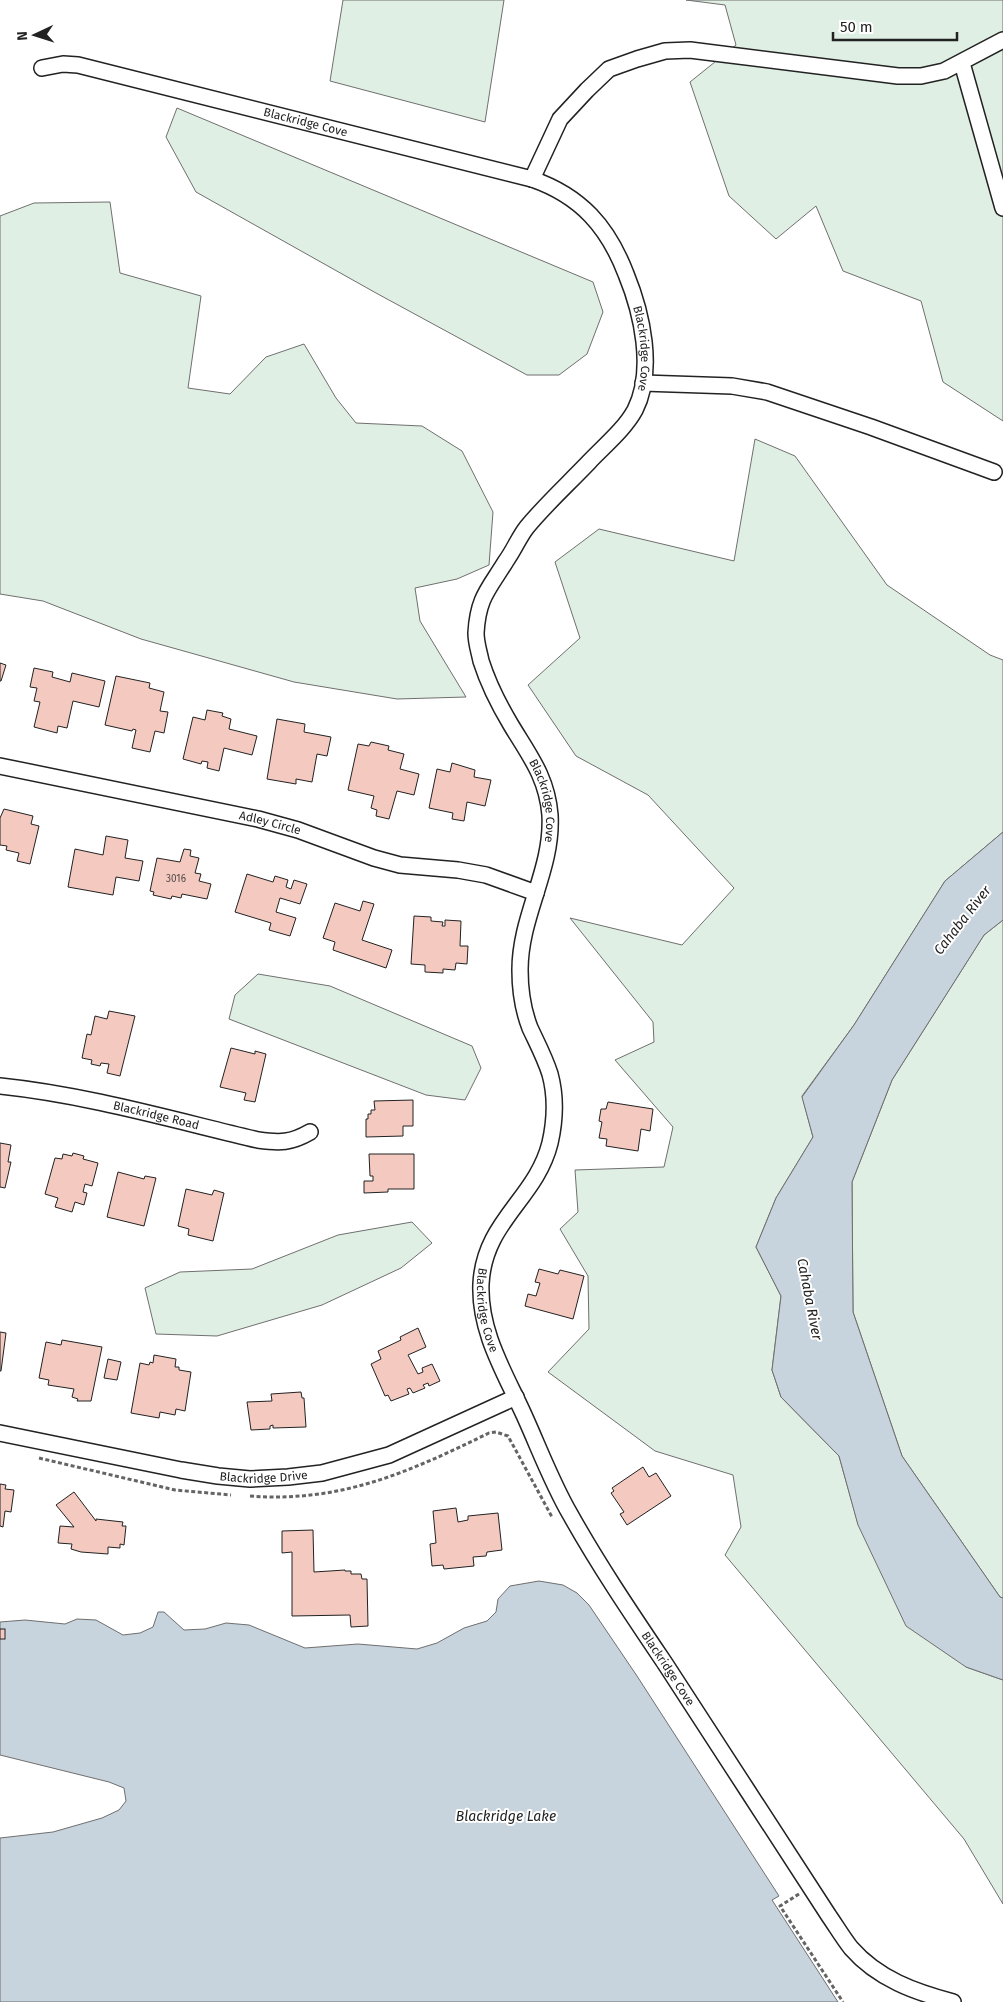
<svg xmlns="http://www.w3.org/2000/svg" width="1003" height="2002" font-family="'Fira Sans',sans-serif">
<rect width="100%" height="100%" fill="#fff"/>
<!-- green -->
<g fill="#e0efe3" stroke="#6f6f6f">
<path d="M343,0H504L485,122L330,81Z"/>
<path d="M686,0H1003V421L943,382L921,301L843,271L816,206L776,239L729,196L690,82L736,45L725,5Z"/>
<path d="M177,108L593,282L603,312L587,354L559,375H527L376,293L196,192L166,137Z"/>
<path d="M110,202L120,273L201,296L188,388L230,394L266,357L304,344L336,398L356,423L422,426L462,451L493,512L489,565L457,579L415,588L420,621L466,697L397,699L294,682L141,639L43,601L0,594V216L34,203Z"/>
<path d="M755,439L795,456L887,585L990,655L1003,660V832L945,881L854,1025L802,1096L813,1137L776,1198L756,1247L781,1296L772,1370L781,1397L839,1456L858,1524L966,1667L1003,1680V1904L964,1839L725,1555L741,1527L733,1475L655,1451L548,1372L589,1329L588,1276L560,1229L578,1212L575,1170L664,1167L673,1127L615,1060L654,1042L653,1022L570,918L682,945L734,888L648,795L576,756L528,685L580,638L555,562L599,529L734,561Z"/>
<path d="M1003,920V1598L1000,1597L902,1456L853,1312L852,1182L892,1080L984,935Z"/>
<path d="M258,974L330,986L472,1046L481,1068L465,1100L426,1095L229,1019L235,995Z"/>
<path d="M412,1222L432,1243L401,1268L322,1305L217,1336L156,1334L145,1288L180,1272L252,1269L338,1235Z"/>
</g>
<!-- water -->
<g fill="#c7d3dd" stroke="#6f6f6f">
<path d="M1003,832V920L984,935L892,1080L852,1182L853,1312L902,1456L1000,1597L1003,1598V1680L966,1667L906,1626L858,1525L839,1456L781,1397L772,1370L781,1296L756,1247L776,1198L813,1137L802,1097L854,1025L945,881Z"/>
<path d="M539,1581L563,1585L577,1593L589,1605L637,1676L779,1896L772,1900L838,2002H0V1838L53,1832L102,1818L119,1810L126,1801L124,1788L109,1782L0,1755V1622L25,1620L65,1624L77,1619L96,1620L123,1635L140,1633L153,1627L158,1612H164L184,1630L205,1629L226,1623L249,1625L305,1648L358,1644L417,1649L437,1643L464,1628L487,1621L496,1612L498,1599L510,1586Z"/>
</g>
<!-- building -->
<g fill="#f3c9c0" stroke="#222">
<path d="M0,663L6,665L1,681H0Z"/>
<path d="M34,668L53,672L52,677L70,682L72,673L105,681L99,707L73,701L67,728L58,726L57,733L34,727L40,702L34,701L37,688L30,687Z"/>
<path d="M116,676L150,683L149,688L164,692L160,711L168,712L164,733L155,731L150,752L132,748L136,730L133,729L132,731L105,725Z"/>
<path d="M207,710L223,713L222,716L231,719L229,729L257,736L252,755L224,748L219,771L207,768L208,762L202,761L201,764L183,759L193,717L205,720Z"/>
<path d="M277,719L305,724L304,732L331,737L327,756L317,754L312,782L296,779V784L267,779Z"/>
<path d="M371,742L389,746L388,750L404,754L400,769L419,774L414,795L397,791L389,819L376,816L377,810L371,808L374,796L348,790L358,744L369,746Z"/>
<path d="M452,763L475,770L474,777L491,780L485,806L467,802L464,821L452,819L453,813L429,808L437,769L450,772Z"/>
<path d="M4,809L33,816L31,824L39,826L30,864L17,861L19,853L6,850L7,846L0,845V818Z"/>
<path d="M106,836L128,840L125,858L143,861L139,881L116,877L113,895L68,887L75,849L103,855Z"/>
<path d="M184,849L191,850L190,856L199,858L195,873L201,874L199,881L211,884L207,899L182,894L181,898L172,896L171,899L153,895L154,892L150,891L157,858L180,862Z"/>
<path d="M247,874L273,882L275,876L288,880L286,887L291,889L294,880L307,884L300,904L280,898L276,912L296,918L290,936L269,930L271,923L235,912Z"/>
<path d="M363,901L374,904L362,940L392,950L386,968L333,950L335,942L323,938L335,903L360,911Z"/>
<path d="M414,916L431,917V921L443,922L442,926H445V920L461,921L460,946H468L467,964L456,963L455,970L443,969V973L425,972V965L411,964Z"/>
<path d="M109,1011L135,1016L120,1076L107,1073L109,1064L101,1063L100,1066L91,1064L92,1060L82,1058L87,1034L91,1035L95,1016L107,1019Z"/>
<path d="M231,1048L255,1054V1051L266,1054L255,1102L244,1100L246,1093L220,1087Z"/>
<path d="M413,1100V1126H403V1136L366,1137V1119H368V1114H371V1110H375L374,1101Z"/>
<path d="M608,1102L653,1109L650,1131L641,1129L638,1151L606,1146L607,1139L599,1138L602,1122L599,1121L601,1109H606Z"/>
<path d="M0,1143L11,1145L8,1162H11L5,1188L0,1187Z"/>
<path d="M73,1153L84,1156L83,1159L98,1163L92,1186L85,1184L83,1192L87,1193L84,1205L75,1202L72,1212L55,1207L58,1198L45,1194L55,1158L62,1159L63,1154L72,1156Z"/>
<path d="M369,1154H414V1189H388V1192L364,1193V1181H373V1176H370Z"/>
<path d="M118,1172L144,1179L145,1176L156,1178L144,1226L107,1217Z"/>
<path d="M186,1189L212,1195L214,1190L224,1193L213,1241L188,1235L189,1229L178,1226Z"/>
<path d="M539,1269L558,1274L560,1270L584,1276L573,1319L525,1306L528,1294L536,1296L540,1283L535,1282Z"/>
<path d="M418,1328L426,1347L408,1355L418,1374L423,1372L422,1368L432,1364L440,1381L429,1386L428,1383L423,1385L425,1388L413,1393L410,1388L407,1389L409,1394L391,1401L388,1395L385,1396L371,1364L381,1359L378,1351L401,1340L400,1337Z"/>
<path d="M0,1332L6,1333L1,1371H0Z"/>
<path d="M62,1340L102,1347L91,1401H77L78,1399L72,1397L74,1389L48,1385L49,1380L39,1378L46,1342L61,1345Z"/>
<path d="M154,1355L176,1359L175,1367H179V1370L191,1372L185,1411L176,1409L175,1415L160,1412L159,1418L131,1413L140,1363L149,1365L150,1362L153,1363Z"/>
<path d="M108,1359L121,1362L117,1380L104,1378Z"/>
<path d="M301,1392L302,1398H304L306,1427L273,1428V1425L270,1426V1429L251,1430L247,1402L272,1401L271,1394Z"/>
<path d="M643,1467L649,1477L656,1473L671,1496L627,1525L620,1514L624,1512L611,1493L614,1491L612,1488Z"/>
<path d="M0,1484L6,1485L5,1489L14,1490L11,1512L5,1511L3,1527L0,1526Z"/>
<path d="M74,1492L96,1521V1519L123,1522L122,1526H126L124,1545L120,1544V1548L108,1547V1554L81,1552L71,1549L72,1544L58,1543L60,1526L74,1527L56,1505Z"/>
<path d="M456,1508L458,1522L468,1520V1516L498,1513L502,1550L487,1552L486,1556L473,1557L474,1566L444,1569L443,1565L432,1566L430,1544L436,1543L433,1511Z"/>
<path d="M313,1530L314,1572L345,1570V1571H351V1574H361L362,1579H367L368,1626L351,1627L350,1615L292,1616V1552L282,1553V1531Z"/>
<rect x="0" y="1629" width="5" height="10"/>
</g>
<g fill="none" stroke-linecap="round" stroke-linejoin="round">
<!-- street casing -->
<g stroke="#222" stroke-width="18">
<g id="street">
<path d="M962,63L1003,208"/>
<path id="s1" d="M42,68L63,64L78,65L532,179C581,196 608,227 626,274C642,313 655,370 635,410C624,430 604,446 589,462C568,484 546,504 527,527C519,537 514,550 506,561C489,589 478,597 476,633C476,643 479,651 481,661C488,683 499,705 511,725C529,755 547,777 550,815C553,870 520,915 520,970C520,989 523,1010 530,1028C537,1043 545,1058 550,1074C556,1096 555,1121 550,1143C536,1199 484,1221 481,1284C479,1332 505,1373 524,1415C539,1448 552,1483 570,1514C599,1566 633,1616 666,1665C720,1749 775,1832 829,1916C836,1926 843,1938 851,1948C878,1979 915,1992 953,2002"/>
<path d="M532,179L560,119L587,90L609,69L637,59L665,51L690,50L898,76H921L944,71L1003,40"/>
<path d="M643,383L732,386L767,392L871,427L994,472"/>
<path id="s2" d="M0,766L258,819L298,830L374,858L400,865L458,870L486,875L536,893"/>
<path id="s3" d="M0,1086C87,1095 173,1120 258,1140C280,1143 291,1143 310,1132"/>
<path id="s4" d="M0,1433L181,1470L218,1476L250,1479L288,1477L322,1473L389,1455L516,1397"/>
</g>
</g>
<!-- path -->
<g stroke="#646464" stroke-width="3" stroke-dasharray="4 2.5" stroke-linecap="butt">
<path d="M39,1458L175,1490L231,1495"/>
<path d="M250,1496C341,1503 409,1472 489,1433L496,1432L508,1436L552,1517"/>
<path d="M799,1894L780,1906L843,2002"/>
</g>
<!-- street -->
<use href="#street" stroke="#fff" stroke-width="15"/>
</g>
<g text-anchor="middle" stroke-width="4" stroke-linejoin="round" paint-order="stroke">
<!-- number labels -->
<g font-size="10" fill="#564c4a">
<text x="176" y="882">3016</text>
</g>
<!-- street labels -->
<g font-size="12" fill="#222" stroke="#fff">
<text dy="4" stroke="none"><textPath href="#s1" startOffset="271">Blackridge Cove</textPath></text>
<text dy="4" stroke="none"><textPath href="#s1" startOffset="720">Blackridge Cove</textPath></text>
<text dy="4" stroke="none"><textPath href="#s1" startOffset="1245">Blackridge Cove</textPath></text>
<text dy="4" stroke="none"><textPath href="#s2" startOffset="276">Adley Circle</textPath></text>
<text dy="4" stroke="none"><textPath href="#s3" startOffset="159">Blackridge Road</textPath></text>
<text dy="4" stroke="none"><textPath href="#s1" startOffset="1784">Blackridge Cove</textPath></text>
<text dy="4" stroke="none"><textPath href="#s4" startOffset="268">Blackridge Drive</textPath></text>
<text dy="4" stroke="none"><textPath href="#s1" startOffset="2189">Blackridge Cove</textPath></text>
</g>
<!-- water labels -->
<g font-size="14" font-style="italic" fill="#222" stroke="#fff">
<text transform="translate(962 920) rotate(-52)" y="5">Cahaba River</text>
<text transform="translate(810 1299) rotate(79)" y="5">Cahaba River</text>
<text x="506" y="1821">Blackridge Lake</text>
</g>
</g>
<!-- north arrow -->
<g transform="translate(35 35) rotate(266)" stroke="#ffffff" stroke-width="4" paint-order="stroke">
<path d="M0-4L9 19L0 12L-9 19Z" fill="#222222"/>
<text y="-8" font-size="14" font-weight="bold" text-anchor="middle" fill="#222222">N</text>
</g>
<!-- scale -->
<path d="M833 32v8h124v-8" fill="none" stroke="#222222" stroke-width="2.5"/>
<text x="840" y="32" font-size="15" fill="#222222" stroke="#ffffff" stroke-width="4" paint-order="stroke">50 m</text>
</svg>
